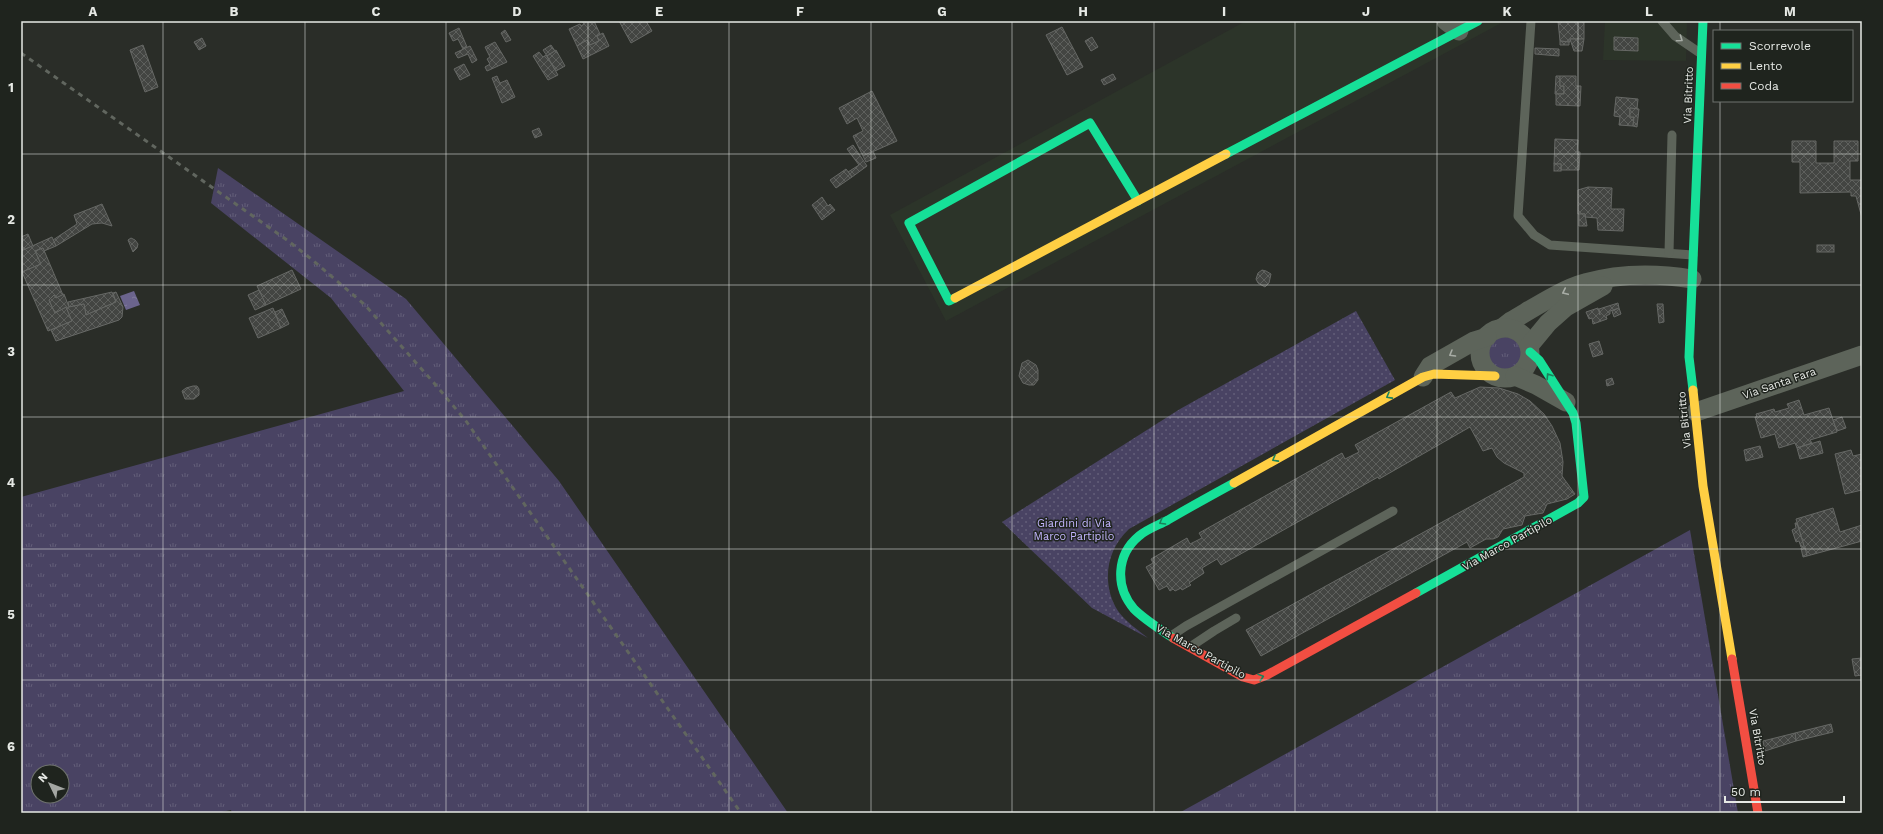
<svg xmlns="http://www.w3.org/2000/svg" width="1883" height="834" font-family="'Work Sans',sans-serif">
<defs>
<pattern id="grass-tufts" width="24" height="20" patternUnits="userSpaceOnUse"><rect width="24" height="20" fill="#494363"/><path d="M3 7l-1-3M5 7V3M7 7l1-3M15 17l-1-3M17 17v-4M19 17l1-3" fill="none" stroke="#635e79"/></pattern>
<pattern id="park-dots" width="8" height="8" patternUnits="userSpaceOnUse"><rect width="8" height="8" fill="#494363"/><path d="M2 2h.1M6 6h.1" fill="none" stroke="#635e79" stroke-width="1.8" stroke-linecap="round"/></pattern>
<pattern id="water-ripples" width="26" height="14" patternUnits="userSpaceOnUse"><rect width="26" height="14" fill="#6b648d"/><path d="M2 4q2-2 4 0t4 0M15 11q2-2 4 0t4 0" fill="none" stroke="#807a9d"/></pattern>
<pattern id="building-cross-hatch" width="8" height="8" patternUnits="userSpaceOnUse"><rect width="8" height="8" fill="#434542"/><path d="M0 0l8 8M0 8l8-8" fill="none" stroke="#5e605d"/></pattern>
</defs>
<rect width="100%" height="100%" fill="#2a2d28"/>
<!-- built -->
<g fill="#2c3429">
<path d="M1246,21H1505L946,321L890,215Z"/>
<path d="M1605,21H1687L1686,61L1603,60Z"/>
</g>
<!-- grass -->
<g fill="url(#grass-tufts)" fill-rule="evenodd">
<path d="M218,168L406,299L559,481L788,813H232L231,810L217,813H21V497L404,391L331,298L211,203ZM38,772H62V796H38Z"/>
<circle cx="1505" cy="354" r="17"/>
<path d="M1690,530L1738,813H1179Z"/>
</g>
<!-- park -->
<path fill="url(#park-dots)" d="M1356,311L1395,380L1129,529C1106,550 1101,584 1118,611C1126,622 1138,630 1148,638L1092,608L1002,522L1180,409Z"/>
<!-- water -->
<path fill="url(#water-ripples)" d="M134,291L140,305L126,310L120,296Z"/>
<!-- building -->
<g fill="url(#building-cross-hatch)" stroke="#666865">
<path d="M582,21H594L600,34L597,36L599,41L590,45L587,40L577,46L569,29L580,24L581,26L584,24Z"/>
<path d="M619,21H646L652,31L631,43Z"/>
<path d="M1558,21H1584V39H1570V42L1560,41Z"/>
<path d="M1062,27L1083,67L1067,75L1046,35Z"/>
<path d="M459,28L467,47L463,49L458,39L453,41L449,33Z"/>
<path d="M505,30L511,40L506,42L501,33Z"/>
<path d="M603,33L609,46L583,59L577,46L587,40L590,45L599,41L597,36Z"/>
<path d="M1092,37L1098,47L1091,51L1085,41Z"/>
<path d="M1614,37L1638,38V51L1614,50Z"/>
<path d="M202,38L206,46L199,50L194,42Z"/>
<path d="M1570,39H1584L1582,51H1574Z"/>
<path d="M1560,41L1569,42V45H1560Z"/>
<path d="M495,42L507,62L487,71L485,67L490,64L487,59L490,57L485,47Z"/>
<path d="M143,45L158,87L145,92L130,50Z"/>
<path d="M551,45L555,51L547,56L543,50Z"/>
<path d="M470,46L477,60L472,63L468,54L458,58L455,53Z"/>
<path d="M1535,48L1559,49V56L1535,54Z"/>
<path d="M556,50L565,66L556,71L547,56Z"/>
<path d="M539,52L543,57L546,55L558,75L548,80L533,56Z"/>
<path d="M464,64L470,75L460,80L454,69Z"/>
<path d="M1113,74L1116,79L1104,85L1101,80Z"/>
<path d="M497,76L500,83L507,80L515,97L502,103L492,78Z"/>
<path d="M1556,76H1560V86H1564V94H1555Z"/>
<path d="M1560,76H1576V86H1581L1580,106L1556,105V94H1564V86H1560Z"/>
<path d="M872,91L897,141L863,156L853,136L863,131L857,118L847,124L839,108Z"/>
<path d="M1616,97L1638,99L1637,109L1630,108V117H1634L1633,126L1619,125L1620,117L1614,116Z"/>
<path d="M1630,108L1639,109L1637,127L1633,126L1634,117H1630Z"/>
<path d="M539,128L542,135L535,138L532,131Z"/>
<path d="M1555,139L1578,140L1577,152H1580L1579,170H1561V164H1554Z"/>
<path d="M1792,141H1816V163H1834V141H1858V161H1850V180H1862V218L1856,196H1851V192L1800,193V162H1792Z"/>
<path d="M853,145L867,166L852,177L848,172L859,165L847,149Z"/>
<path d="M873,151L876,158L866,162L863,156Z"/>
<rect x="1554" y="164" width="7" height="7"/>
<path d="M846,169L852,177L836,188L830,180Z"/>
<path d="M1588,187L1612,188L1611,209H1624L1623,231L1598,230L1597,218L1585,217V214H1578V190Z"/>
<path d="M822,197L828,206L830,204L835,210L822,220L812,205Z"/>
<path d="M102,204L112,226L102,223L92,224L56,246L53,240L77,224L74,215Z"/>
<path d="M1579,214H1585L1587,226H1579Z"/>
<path d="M28,234L33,246L21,251V237Z"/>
<path d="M52,237L56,246L44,251L43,248L35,251L41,264L22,272L21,251Z"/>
<path d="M131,238L135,240L138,244L137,248L133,252L128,240Z"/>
<rect x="1817" y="245" width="17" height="7"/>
<path d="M43,248L63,295L56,298L54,295L49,300L55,313L66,307L72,321L48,331L22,272L41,264L35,251Z"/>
<path d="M292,270L301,289L266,305L257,286Z"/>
<path d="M1262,270L1266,271L1271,274L1269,283L1265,287L1258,283L1256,279L1258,273Z"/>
<path d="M259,290L266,305L255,310L248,295Z"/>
<path d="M112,292L116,302L86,315L84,304L69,307L68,302Z"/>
<path d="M116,292L123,307L122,317L119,320L56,341L51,330L72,321L66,307L55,313L49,300L54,295L56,298L64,294L69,307L84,304L86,315L116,302L113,293Z"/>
<path d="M1618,303L1619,308L1610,311V314L1606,316L1607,319L1593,324L1592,318L1589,319L1586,312L1598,308L1600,315L1599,309Z"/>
<path d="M1657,304H1663L1664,322L1659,323Z"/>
<path d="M273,308L281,328L258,338L249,318Z"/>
<path d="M1619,308L1621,314L1614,317L1612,311Z"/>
<path d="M282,309L289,324L281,328L275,312Z"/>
<path d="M1599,341L1603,354L1593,357L1589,344Z"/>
<path d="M1028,360L1036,365L1038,370V380L1034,385H1029L1023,383L1019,376L1022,363Z"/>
<path d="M1612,378L1614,384L1607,386L1606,380Z"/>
<path d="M193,386H197L199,389V395L194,399H185L182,391L186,388Z"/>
<path d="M1480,387L1499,388L1518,394L1530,401L1544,414L1552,426L1560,443L1563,462L1562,476L1575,494L1567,499L1547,504L1543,513L1525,516L1522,525L1503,529L1498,537L1493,539H1486L1470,548L1467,542L1261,656L1246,630L1524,477V473L1504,463L1497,457L1492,448L1483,451L1470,427L1379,479L1378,477L1221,565L1217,559L1202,568L1204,573L1189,583L1191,585L1182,590L1181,588L1175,591L1173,589L1170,591L1167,586L1159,590L1146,567L1153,563L1151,559L1187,538L1190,544L1202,538L1199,533L1342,453L1345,459L1359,452L1355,445L1451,392L1455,398Z"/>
<path d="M1799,400L1804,415L1829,408L1837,432L1810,440L1812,443L1797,448L1795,443L1779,448L1775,434L1761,438L1755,417H1757L1756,414L1774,409L1775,412L1789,408L1787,404Z"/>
<path d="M1842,417L1846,428L1837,431L1833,420Z"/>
<path d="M1820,441L1823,453L1800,459L1797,448Z"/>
<path d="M1760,446L1763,457L1746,461L1744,450Z"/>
<path d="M1851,450L1853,456L1862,454V490L1845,494L1835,454Z"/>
<path d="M1833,508L1840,532L1862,525V541L1807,556L1796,519Z"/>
<path d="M1795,523H1797L1804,546L1801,547L1799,541L1796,542L1792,530L1796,528Z"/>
<path d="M1805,547L1807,556L1803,557L1801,548Z"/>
<path d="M1862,658V675L1855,676L1852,659Z"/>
<path d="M1831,724L1833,732L1796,741L1795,733Z"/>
<path d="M1795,733L1796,741L1765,751L1763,741Z"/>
</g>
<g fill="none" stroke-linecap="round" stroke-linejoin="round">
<!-- lane -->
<g stroke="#5d645a" stroke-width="9">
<path d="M1531,21L1518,216L1534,235L1550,245L1693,255"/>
<path d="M1662,21L1675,36L1700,53"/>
<path d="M1669,253L1672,135"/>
<path d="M1171,636L1186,626L1393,511"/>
<path d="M1190,647L1214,631L1236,618"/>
</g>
<!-- street -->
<g stroke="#5d645a" stroke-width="19">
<path d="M1446,21L1459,31"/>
<path d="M1502,328L1511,321C1532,309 1562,289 1585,283C1620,273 1656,273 1692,279"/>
<circle cx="1505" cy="353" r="25"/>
<path d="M1529,346L1548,323L1566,307L1603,286"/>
<path d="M1515,376L1536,385L1566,402"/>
<path d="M1423,377L1430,366L1474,341L1487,337"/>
<path d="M1696,412L1862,355"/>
</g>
<!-- fast -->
<g stroke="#16e098" stroke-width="9">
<path d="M1226,154L1478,21"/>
<path d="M955,298L949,301L909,223L1090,123L1138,201"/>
<path d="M1693,390L1689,357L1703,21"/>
<path d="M1416,593L1578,503L1584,497L1576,423L1573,413L1539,360L1530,352"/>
<path d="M1173,638C1160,629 1145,620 1134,609C1115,587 1116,555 1139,536C1147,529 1159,525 1168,520C1190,507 1212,495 1234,483"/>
</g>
<!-- slow -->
<g stroke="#ffcf43" stroke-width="9">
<path d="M955,298L1226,154"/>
<path d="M1693,390L1703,486L1732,659"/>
<path d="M1234,483L1423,377L1434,374L1495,376"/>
</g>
<!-- jam -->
<g stroke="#f24e42" stroke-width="9">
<path d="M1173,638L1243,677L1254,680L1267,675L1416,593"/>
<path d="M1732,659L1758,813"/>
</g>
<!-- rail -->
<path stroke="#61665f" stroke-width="3" stroke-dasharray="5 5" stroke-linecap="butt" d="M21,53L287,240L310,258L365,305L434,383L466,421L741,813"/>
</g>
<!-- one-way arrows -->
<defs><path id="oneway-chevron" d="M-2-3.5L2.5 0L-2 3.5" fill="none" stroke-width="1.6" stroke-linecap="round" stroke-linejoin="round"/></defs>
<g stroke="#a8ada6">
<use href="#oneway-chevron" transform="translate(1680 39) rotate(35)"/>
<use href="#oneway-chevron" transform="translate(1565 292) rotate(155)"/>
<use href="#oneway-chevron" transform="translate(1452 354) rotate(150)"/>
</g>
<g stroke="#1a825b">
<use href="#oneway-chevron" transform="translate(1549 376) rotate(-123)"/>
<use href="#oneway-chevron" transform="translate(1389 396) rotate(151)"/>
<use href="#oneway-chevron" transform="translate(1275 459) rotate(151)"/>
<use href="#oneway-chevron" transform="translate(1162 522) rotate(150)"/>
<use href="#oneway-chevron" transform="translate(1261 677) rotate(-18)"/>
</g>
<!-- grid -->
<path fill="none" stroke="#e6e9e5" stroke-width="1" stroke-opacity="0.55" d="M163,21V813M305,21V813M446,21V813M588,21V813M729,21V813M871,21V813M1012,21V813M1154,21V813M1295,21V813M1437,21V813M1578,21V813M1720,21V31M1720,101V813M21,154H1862M21,285H1862M21,417H1862M21,549H1862M21,680H1862"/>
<g text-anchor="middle" stroke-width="3" stroke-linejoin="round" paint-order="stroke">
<!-- street labels -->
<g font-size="11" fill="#e6e9e5" stroke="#1f241e">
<text transform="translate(1688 95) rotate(-88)" y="4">Via Bitritto</text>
<text transform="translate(1779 383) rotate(-19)" y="4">Via Santa Fara</text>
<text transform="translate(1684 420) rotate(-96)" y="4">Via Bitritto</text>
<text transform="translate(1507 543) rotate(-29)" y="4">Via Marco Partipilo</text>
<text transform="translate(1201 651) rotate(29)" y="4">Via Marco Partipilo</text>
<text transform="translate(1758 737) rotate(80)" y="4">Via Bitritto</text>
</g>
<!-- park labels -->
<g font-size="11" fill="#c2b5fd" stroke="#1f241e">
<text x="1074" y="527">Giardini di Via<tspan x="1074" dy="13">Marco Partipilo</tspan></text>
</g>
</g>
<!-- border -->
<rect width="1883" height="834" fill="none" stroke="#1f241e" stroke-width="44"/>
<!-- legend -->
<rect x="1713" y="30" width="140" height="72" fill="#1f241e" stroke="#6f736e"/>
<rect x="1721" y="43" width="20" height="6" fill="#16e098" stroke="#6f736e"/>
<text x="1749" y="50" font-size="12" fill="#e6e9e5">Scorrevole</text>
<rect x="1721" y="63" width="20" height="6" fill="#ffcf43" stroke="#6f736e"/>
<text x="1749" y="70" font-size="12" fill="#e6e9e5">Lento</text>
<rect x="1721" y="83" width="20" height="6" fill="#f24e42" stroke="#6f736e"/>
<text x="1749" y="90" font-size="12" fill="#e6e9e5">Coda</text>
<!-- north arrow -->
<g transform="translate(50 784) rotate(313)"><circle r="19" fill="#1f241e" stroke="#6f736e"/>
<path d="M0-3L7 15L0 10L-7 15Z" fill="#a4a7a3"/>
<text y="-6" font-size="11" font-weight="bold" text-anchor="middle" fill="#e6e9e5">N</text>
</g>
<!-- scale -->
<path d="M1725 796v6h119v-6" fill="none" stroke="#e6e9e5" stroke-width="2"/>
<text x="1731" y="796" font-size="12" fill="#e6e9e5" stroke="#1f241e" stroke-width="3" paint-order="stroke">50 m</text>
<rect x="22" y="22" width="1839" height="790" fill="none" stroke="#e6e9e5" stroke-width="1.5"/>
<g font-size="13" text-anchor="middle" font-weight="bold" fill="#e6e9e5">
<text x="93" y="16">A</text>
<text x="234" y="16">B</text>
<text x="376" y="16">C</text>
<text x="517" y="16">D</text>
<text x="659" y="16">E</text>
<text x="800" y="16">F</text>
<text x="942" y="16">G</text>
<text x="1083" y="16">H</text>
<text x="1224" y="16">I</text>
<text x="1366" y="16">J</text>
<text x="1507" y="16">K</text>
<text x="1649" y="16">L</text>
<text x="1790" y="16">M</text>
<text x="11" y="92">1</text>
<text x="11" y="224">2</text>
<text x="11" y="356">3</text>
<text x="11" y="487">4</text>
<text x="11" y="619">5</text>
<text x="11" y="751">6</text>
</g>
</svg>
